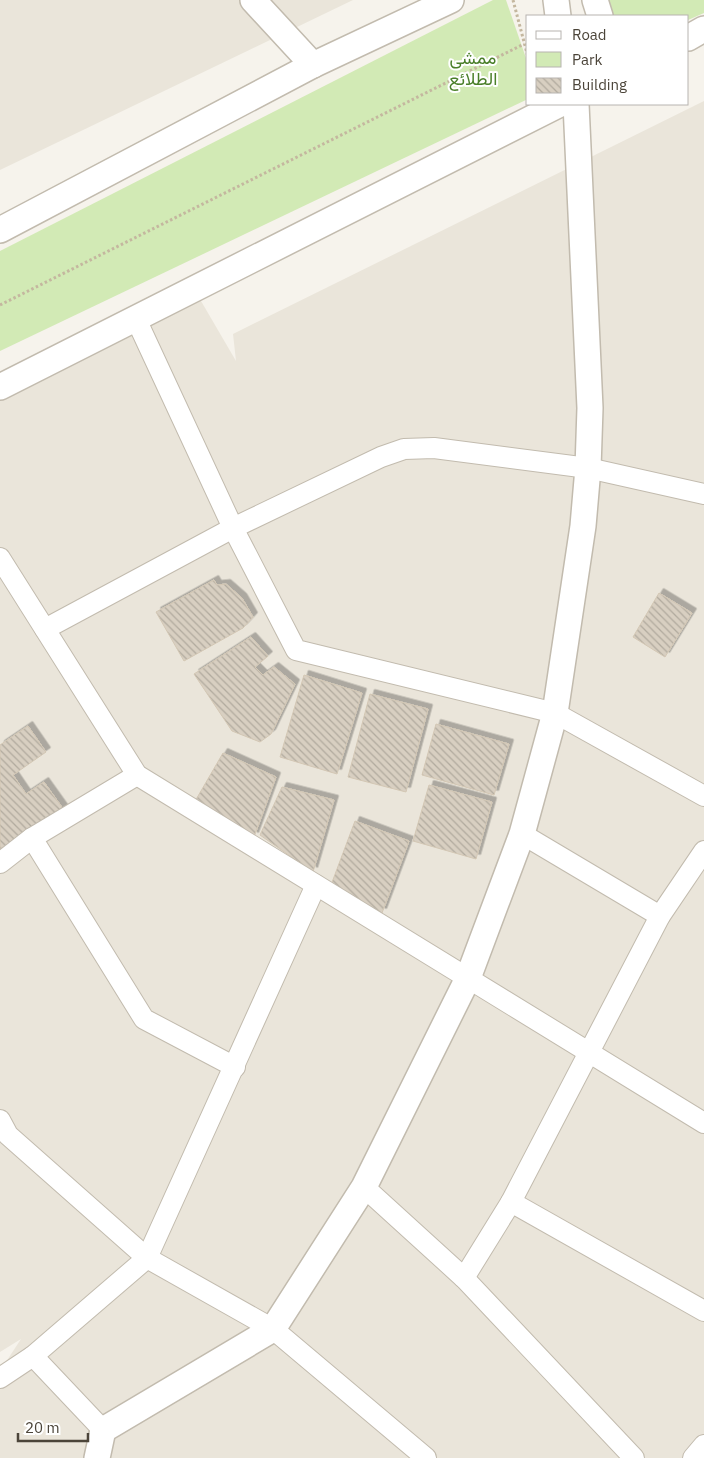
<svg xmlns="http://www.w3.org/2000/svg" width="704" height="1458" font-family="'IBM Plex Sans',Vazirmatn,sans-serif">
<defs>
<pattern id="building-back-hatch" width="6" height="6" patternUnits="userSpaceOnUse" patternTransform="scale(1.25)"><rect width="6" height="6" fill="#d8cfc1"/><path d="M-1 5l2 2M0 0l6 6M5-1l2 2" fill="none" stroke="#b1aa9e"/></pattern>
<filter id="shadow"><feDropShadow dx="4.5" dy="-4.5" stdDeviation="0" flood-color="#0004"/></filter>
</defs>
<rect width="100%" height="100%" fill="#f6f3ec"/>
<!-- residential -->
<g fill="#eae5da">
<path d="M0,0H353L0,170Z"/>
<path d="M704,101V1458H0V1371L21,1339L0,1352V386L194,289L236,361L233,334Z"/>
</g>
<!-- park -->
<g fill="#d2eab5">
<path d="M493,0H506L528,64V99L0,351V251Z"/>
<path d="M606,0H704V13L688,20V16H611Z"/>
</g>
<!-- building -->
<g fill="url(#building-back-hatch)" stroke="#d3c7b4" filter="url(#shadow)">
<path d="M214,580L217,585L226,584L242,598L253,617L243,628L184,661L156,612Z"/>
<path d="M659,593L692,613L665,657L633,637Z"/>
<path d="M251,637L268,656L255,667L263,675L274,667L295,684L271,734L260,742L232,731L194,674Z"/>
<path d="M304,675L362,693L337,774L280,757Z"/>
<path d="M370,694L428,709L406,792L348,777Z"/>
<path d="M436,724L509,744L494,795L422,775Z"/>
<path d="M28,726L46,752L13,775L26,794L44,782L64,810L0,853V745Z"/>
<path d="M223,753L276,777L254,837L194,803Z"/>
<path d="M429,785L492,802L476,859L413,841Z"/>
<path d="M282,787L334,800L313,872L260,835Z"/>
<path d="M355,821L409,841L382,913L328,893Z"/>
</g>
<g fill="none" stroke-linecap="round" stroke-linejoin="round">
<!-- minor casing -->
<g stroke="#c2bbae" stroke-width="22">
<g id="minor">
<path d="M136,319L233,528L296,650L555,713L704,796"/>
<path d="M0,558L137,775L704,1123"/>
<path d="M45,629L233,528L381,457L404,449L434,448L588,468L704,494"/>
<path d="M522,834L660,916"/>
<path d="M32,838L144,1019L235,1067"/>
<path d="M0,863L32,838L137,775"/>
<path d="M0,1120L8,1135L147,1258L273,1329L426,1458"/>
<path d="M364,1187L464,1278L634,1458"/>
<path d="M511,1202L704,1311"/>
<path d="M464,1278L511,1202L660,916L704,851"/>
<path d="M33,1356L103,1430"/>
<path d="M0,1378L33,1356L147,1258L316,885"/>
<path d="M693,1458L704,1445"/>
</g>
</g>
<!-- tertiary casing -->
<g stroke="#c2bbae" stroke-width="28">
<g id="tertiary">
<path d="M253,0L313,65"/>
<path d="M556,0L558,16"/>
<path d="M595,0L600,16"/>
<path d="M688,38L704,29"/>
<path d="M0,230L313,65L451,0"/>
<path d="M0,387L560,104"/>
<path d="M97,1458L103,1430L273,1329L364,1187L468,978L522,834L555,713L583,526L588,468L590,408L576,104"/>
</g>
</g>
<!-- path -->
<g stroke="#c4b79f" stroke-width="3" stroke-dasharray="2.5 2.5" stroke-linecap="butt">
<path d="M513,0L528,57"/>
<path d="M0,305L524,44"/>
</g>
<!-- minor -->
<use href="#minor" stroke="#fff" stroke-width="20"/>
<!-- tertiary -->
<use href="#tertiary" stroke="#fff" stroke-width="25"/>
</g>
<g text-anchor="middle" stroke-width="4" stroke-linejoin="round" paint-order="stroke">
<!-- park labels -->
<g font-size="18" fill="#4a7f2a" stroke="#fff">
<text x="473" y="64">ممشى<tspan x="473" dy="21">الطلائع</tspan></text>
</g>
</g>
<!-- legend -->
<rect x="526" y="15" width="162" height="90" fill="#ffffff" stroke="#b7b4b0"/>
<rect x="536" y="31" width="25" height="8" fill="#ffffff" stroke="#b7b4b0"/>
<text x="572" y="40" font-size="15" fill="#4b4439">Road</text>
<rect x="536" y="52" width="25" height="15" fill="#d2eab5" stroke="#b7b4b0"/>
<text x="572" y="65" font-size="15" fill="#4b4439">Park</text>
<rect x="536" y="78" width="25" height="15" fill="url(#building-back-hatch)" stroke="#b7b4b0"/>
<text x="572" y="90" font-size="15" fill="#4b4439">Building</text>
<!-- scale -->
<path d="M18 1433v8h70v-8" fill="none" stroke="#4b4439" stroke-width="2.5"/>
<text x="25" y="1433" font-size="15" fill="#4b4439" stroke="#ffffff" stroke-width="4" paint-order="stroke">20 m</text>
</svg>
